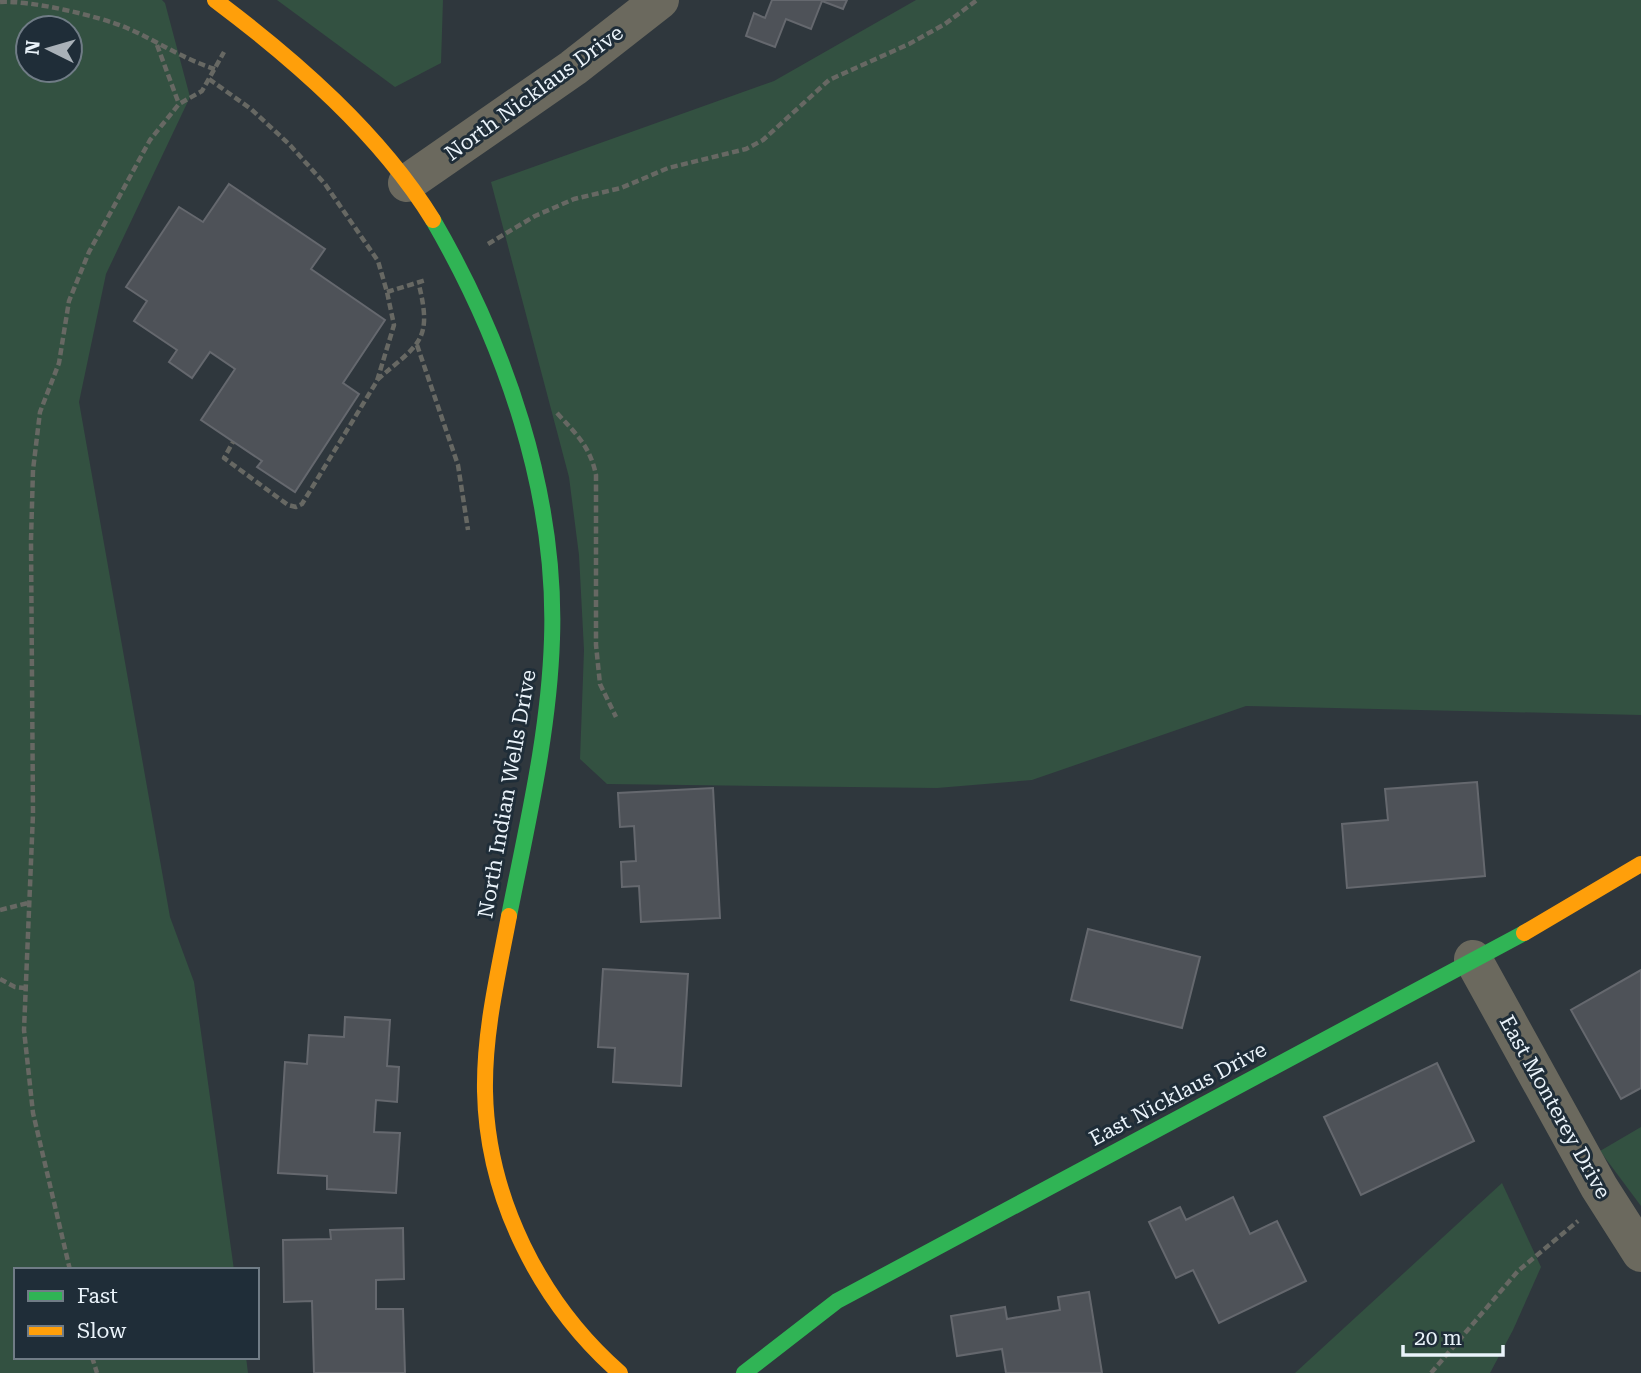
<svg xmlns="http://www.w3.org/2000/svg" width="1641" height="1373" font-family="'Roboto Serif',serif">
<rect width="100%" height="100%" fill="#2f373d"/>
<!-- green -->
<g fill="#335141" fill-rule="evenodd">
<path d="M0,0H162L165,3L190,97L106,274L79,402L170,917L194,982L234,1270H16V1357H246L248,1373H0ZM70,28V70H28V28Z"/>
<path d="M277,0H443L441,63L395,87Z"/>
<path d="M916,0H1641V715L1246,706L1032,780L937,788L607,784L580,759L584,650L579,555L569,477L491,182L774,81Z"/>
<path d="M1641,1127V1206L1600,1151Z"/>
<path d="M1502,1183L1541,1267L1513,1330L1490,1373H1295Z"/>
</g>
<!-- building -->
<g fill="#4e5258" stroke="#65686e" stroke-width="2">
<path d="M772,0H847L843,9L822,1L811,29L786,19L775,47L746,36L754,13L765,18Z"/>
<path d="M229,184L325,249L311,269L385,320L343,383L359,394L295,492L257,467L262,461L201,420L235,369L210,352L192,378L169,362L177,350L134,321L147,301L126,287L179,207L203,222Z"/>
<path d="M1477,782L1485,876L1347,888L1342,824L1388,820L1385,789Z"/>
<path d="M713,788L720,918L641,922L639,886L622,887L621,862L636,861L634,826L620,827L618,793Z"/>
<path d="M1088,929L1200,957L1182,1028L1071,1000Z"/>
<path d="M603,969L688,974L681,1086L613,1082L615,1048L598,1047Z"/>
<path d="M1641,970V1088L1621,1099L1571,1010Z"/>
<path d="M345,1017L390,1020L387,1066L399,1067L397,1102L376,1100L374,1132L400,1133L396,1193L327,1189V1176L278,1173L285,1062L307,1064L309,1035L344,1037Z"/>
<path d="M1437,1063L1474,1141L1361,1195L1324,1117Z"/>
<path d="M1233,1197L1250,1234L1277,1221L1306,1281L1219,1323L1193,1270L1176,1278L1149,1222L1180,1207L1186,1220Z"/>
<path d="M403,1228L404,1279L376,1280V1309H403L405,1373H314L312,1301L284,1302L283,1240L331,1239L330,1230Z"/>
<path d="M1089,1292L1102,1373H1006L1002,1349L957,1356L951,1316L1005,1307L1007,1319L1060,1310L1058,1297Z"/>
</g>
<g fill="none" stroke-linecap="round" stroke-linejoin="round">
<!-- path -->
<g stroke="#676863" stroke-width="4.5" stroke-dasharray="7 3.5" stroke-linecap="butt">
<path d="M0,2C30,0 99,16 127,28C157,41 183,59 215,69"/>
<path d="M157,45L179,104"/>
<path d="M209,79L251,109L289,144L325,184L378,261L387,292L394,325L377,381L302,504L296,507L288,505L224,458L233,442"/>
<path d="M488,244L535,216L574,199L621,188L668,168L746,149L763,140L829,80L909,44L945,24L977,0"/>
<path d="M387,292L426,280"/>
<path d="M417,345L458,465L468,530"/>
<path d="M377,380C418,344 433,342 419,285"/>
<path d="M557,413C576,434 590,446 596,475V645L600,684L616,717"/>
<path d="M0,910L28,903"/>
<path d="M0,979L15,987L25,988"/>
<path d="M70,1270L33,1113L24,1030L33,814L31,540L33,470L40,412L59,363L69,301L89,252L150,140L179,104L202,91L224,52"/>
<path d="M92,1357L97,1373"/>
<path d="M1431,1373L1518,1271L1578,1221"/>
</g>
<!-- street -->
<g stroke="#6b695e" stroke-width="38">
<path d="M407,183L573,68L660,0"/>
<path d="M1473,959L1599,1187L1641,1253"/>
</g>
<!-- fast -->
<g stroke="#30b455" stroke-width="16">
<path d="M433,220C505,344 557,493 552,639C549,733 527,825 509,916"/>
<path d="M744,1373L837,1301L1524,933"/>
</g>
<!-- slow -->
<g stroke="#ff9f0a" stroke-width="16">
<path d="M215,0C295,60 380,134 433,220"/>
<path d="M509,916C498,974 484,1032 485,1091C487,1198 540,1303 620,1373"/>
<path d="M1524,933L1641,864"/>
</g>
</g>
<g text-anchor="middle" stroke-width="6" stroke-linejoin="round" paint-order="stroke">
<!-- street labels -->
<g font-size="21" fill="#eaf3fa" stroke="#1f2d38">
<text transform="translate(534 93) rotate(-36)" y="7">North Nicklaus Drive</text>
<text transform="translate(507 794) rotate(-80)" y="7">North Indian Wells Drive</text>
<text transform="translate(1178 1094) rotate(-28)" y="7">East Nicklaus Drive</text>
<text transform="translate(1555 1107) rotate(61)" y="7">East Monterey Drive</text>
</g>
</g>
<!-- legend -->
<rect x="14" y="1268" width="245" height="91" fill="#1f2d38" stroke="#707c86" stroke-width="2"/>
<rect x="28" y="1291" width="35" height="10" fill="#30b455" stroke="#707c86" stroke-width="2"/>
<text x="77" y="1303" font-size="21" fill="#eaf3fa">Fast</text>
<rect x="28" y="1326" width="35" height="10" fill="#ff9f0a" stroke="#707c86" stroke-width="2"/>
<text x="77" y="1338" font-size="21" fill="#eaf3fa">Slow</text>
<!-- north arrow -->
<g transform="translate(49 49) rotate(275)"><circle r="33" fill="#1f2d38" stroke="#707c86" stroke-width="2"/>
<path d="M0-5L12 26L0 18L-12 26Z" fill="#a9b1b8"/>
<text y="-10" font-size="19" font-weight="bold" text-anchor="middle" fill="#eaf3fa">N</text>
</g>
<!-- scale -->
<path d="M1403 1345v10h100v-10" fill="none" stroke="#eaf3fa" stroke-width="3.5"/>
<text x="1414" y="1345" font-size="21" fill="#eaf3fa" stroke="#1f2d38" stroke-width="5" paint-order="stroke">20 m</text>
</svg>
